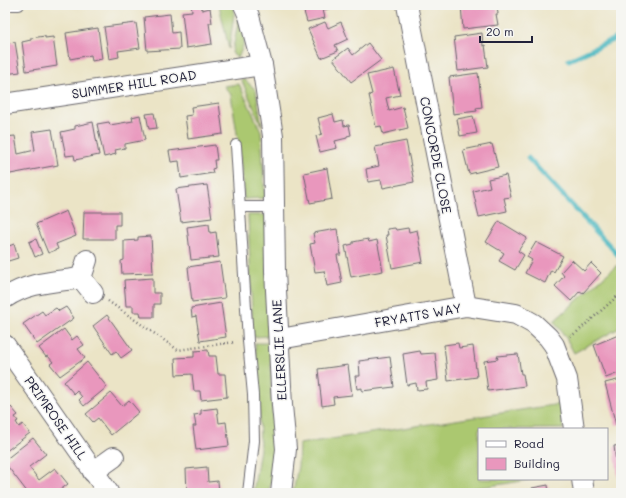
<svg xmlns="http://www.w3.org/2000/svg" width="626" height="498" font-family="Mali,sans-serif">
<rect width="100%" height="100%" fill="#f6f6f2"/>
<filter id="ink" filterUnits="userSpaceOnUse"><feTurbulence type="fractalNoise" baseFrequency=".025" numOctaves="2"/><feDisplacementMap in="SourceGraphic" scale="8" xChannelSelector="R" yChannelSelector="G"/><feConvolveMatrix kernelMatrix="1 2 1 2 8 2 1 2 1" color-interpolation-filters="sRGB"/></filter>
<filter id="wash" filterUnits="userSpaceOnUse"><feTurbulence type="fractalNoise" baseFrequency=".012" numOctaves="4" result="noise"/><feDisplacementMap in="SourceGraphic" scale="16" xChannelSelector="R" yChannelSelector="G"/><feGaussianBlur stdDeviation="0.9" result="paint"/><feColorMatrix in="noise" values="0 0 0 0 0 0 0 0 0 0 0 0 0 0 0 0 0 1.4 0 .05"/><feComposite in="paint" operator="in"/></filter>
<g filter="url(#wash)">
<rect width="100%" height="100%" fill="#ebe4c6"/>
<!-- grass -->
<g fill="#abc86f" stroke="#667555">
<path d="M219,5H234L235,8L229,49Z"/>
<path d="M240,13C246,33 247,39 238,58L232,53Z"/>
<path d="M241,79L245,80L256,90L262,126Z"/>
<path d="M239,84L261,131L265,198L244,199L239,146L231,95L224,86Z"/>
<path d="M248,215H266L270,336L253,337Z"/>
<path d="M617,265L621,270V327L574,353L566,338L554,321Z"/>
<path d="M255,343H271V394L276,449L273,475L268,493H253L260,449L259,395Z"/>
<path d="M560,404L563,429H479V479H535L444,493H293L298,466L299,444Z"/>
</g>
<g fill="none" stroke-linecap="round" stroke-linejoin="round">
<!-- stream -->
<g stroke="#48b7c0" stroke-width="5">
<path d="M569,60L621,36"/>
<path d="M528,158L621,258"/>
</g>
</g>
<g id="blocks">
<!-- building -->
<g fill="#e997bd">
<path d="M191,5H201L202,10L210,8L212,23H209L212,44L186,48L182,12L192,11Z"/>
<path d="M302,5H337V7L323,10L325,18L307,22Z"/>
<path d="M461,5H497L498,14H496L498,25L463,29Z"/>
<path d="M170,14L172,33L179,32L180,49L147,51L144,17Z"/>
<path d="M325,22L328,28L341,22L348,39L335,45L338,51L321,58L308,29Z"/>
<path d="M136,23L140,48L118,51L119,57L109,59L104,27Z"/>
<path d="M98,28L102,59L92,61L91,55L70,59L66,33Z"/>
<path d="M482,33L483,46L485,45L488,67L458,71L454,37Z"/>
<path d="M45,36V38L53,37L57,66L26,71L22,42L31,40V38Z"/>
<path d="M5,41H8V43L15,42L20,72L5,74Z"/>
<path d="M368,43L381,60L351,82L333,59L348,48L353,55Z"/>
<path d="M394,69L400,95L386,98L389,111L403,107L408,128L383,134L381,126L376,127L369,95L372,94L367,75Z"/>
<path d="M478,73L482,107L476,108L477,111L453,114L449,77Z"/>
<path d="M219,103L223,134L188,139L185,116L192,115L191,107Z"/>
<path d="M154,113L157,128L149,129L146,114Z"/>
<path d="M333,114L335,122L343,120L344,126L349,125L351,135L347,136V138L335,141L337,148L320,152L316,136L322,134L318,118Z"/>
<path d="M140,115L145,140L125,144V148L115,150L116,154L104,157L97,124L109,122L110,125L133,121L132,117Z"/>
<path d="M473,116L477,133L460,136L457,119Z"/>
<path d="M93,122L99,155L75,160L74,155L66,156L61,132L75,129V126Z"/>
<path d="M52,129L58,165L5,175V137L15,136L18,154L35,150L32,132Z"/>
<path d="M406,141L414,182L383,188L381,180L368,182L366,169L379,166L375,147Z"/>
<path d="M492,144L498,167L469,174L463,150Z"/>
<path d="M215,145L217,160H214L215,168L212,169L213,173L181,178L179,161L171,162L169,151Z"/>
<path d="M327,168L332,199L310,203L304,173Z"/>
<path d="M506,175L511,197L504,198L507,211L479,217L473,191L490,187L488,179Z"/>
<path d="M207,185L212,218L181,222L176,189Z"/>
<path d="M66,211L76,236L56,244L58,249L48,253L36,224Z"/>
<path d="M84,212H120V225H115V239H83Z"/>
<path d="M499,221L527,238L518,251L524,255L515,270L499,261L504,253L486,242Z"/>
<path d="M209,224L210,233L216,232L219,257L191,260L187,227Z"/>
<path d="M395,228L396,230L408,228L409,232L417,230L423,262L392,268L386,235H388L387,229Z"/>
<path d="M337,229L341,255H337L342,283L327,286L324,271L315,272L310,244L315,243L313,233Z"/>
<path d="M151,236L153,273L122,274L121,261L124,260V241L138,240V237Z"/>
<path d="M7,238L9,246L14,244L18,258L5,262V239Z"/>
<path d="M36,239L42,254L35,257L29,242Z"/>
<path d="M368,239L369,242L377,240L383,271L351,277L345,246L353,244V242Z"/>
<path d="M536,242L563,256L554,272L551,270L545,283L525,273L532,260L527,257Z"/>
<path d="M572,260L584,271L591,263L601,273L583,293L580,291L571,301L555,286L564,276L561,272Z"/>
<path d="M220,262L225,298L192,302L188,267Z"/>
<path d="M153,278V293H160V304H154V317H141L140,312H133V306H126L124,280Z"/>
<path d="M221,303L226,337L200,341L196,316L192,317L191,308Z"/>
<path d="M66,307L74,318L37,344L23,324L42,311L45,315L56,308L59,311Z"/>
<path d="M107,315L132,350L121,358L116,351L112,354L93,326Z"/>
<path d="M64,329L72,340L77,336L84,345L78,349L85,358L60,376L50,364L53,362L48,356L46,357L39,348Z"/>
<path d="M621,334V372L606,378L594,345Z"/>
<path d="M458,343L459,348L473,346L477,377L448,381L444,345Z"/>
<path d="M208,350L209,356H216L218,374H225L227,397L201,400L200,391H194L192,374L176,375L175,358L194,357V351Z"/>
<path d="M420,351L421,354L435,353L438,380L426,382L427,389L417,390L416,383L407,385L403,354Z"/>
<path d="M518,354L521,374H523L525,386L488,391L484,361L498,359L497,356Z"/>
<path d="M390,357L394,387L362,391V388L357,389L355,376H360L359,361Z"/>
<path d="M87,362L107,387L84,406L79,400L82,397L77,391L74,394L64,382Z"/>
<path d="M348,365L352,395L333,397L334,404L322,406L318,369Z"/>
<path d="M621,379V424L616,425L605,383Z"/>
<path d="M111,393L122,406L129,400L139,412L111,435L98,418L93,422L86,414Z"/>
<path d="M11,407L18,415L15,417L18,421L16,422L19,427L23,424L30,433L5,452V411Z"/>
<path d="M217,408L219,423L226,422L229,446L196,450L193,426H196L194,415L201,414V410Z"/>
<path d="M33,438L46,454L29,467L39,480L55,468L68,484L56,493H28L5,463V460Z"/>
<path d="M621,445V477L618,478L614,446Z"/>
<path d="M207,467L208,482L218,481L219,493H187L186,469Z"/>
<path d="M548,485L549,493H533L532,488Z"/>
</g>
</g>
</g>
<g filter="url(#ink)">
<use href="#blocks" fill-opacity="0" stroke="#68666c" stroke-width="1"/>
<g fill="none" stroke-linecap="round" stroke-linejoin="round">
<!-- service casing -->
<g stroke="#68666c" stroke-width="12">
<g id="service">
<path d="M5,5H19"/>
<path d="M236,145L248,341L253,395L254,441L248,493"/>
<path d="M240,207H274"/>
</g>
</g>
<!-- minor casing -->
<g stroke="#68666c" stroke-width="22">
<g id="minor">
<path d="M244,5L249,16L262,65L273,136L275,271L282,405L286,449L281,493"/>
<path d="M407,5L466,306"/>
<path d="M5,104L262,65"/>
<path d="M87,260L81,278L93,293"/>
<path d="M5,298C28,282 54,282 81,278"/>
<path d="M280,339L466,306L516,314L534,324L548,337L554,345L567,379L574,429"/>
<path d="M5,345L108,492"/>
<path d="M93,472L114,457"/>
<path d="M582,479L584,493"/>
</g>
</g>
<!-- path -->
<g stroke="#68666c" stroke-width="2.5" stroke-dasharray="1 3" stroke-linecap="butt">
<path d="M108,301L178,350L235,342"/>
<path d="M570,336L576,333L621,293"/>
</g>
<!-- service -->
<use href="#service" stroke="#fff" stroke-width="10"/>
<!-- minor -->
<use href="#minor" stroke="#fff" stroke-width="20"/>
</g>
</g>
<g text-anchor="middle" stroke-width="3" stroke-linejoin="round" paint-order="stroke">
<!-- street labels -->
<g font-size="13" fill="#22223b" stroke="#f6f6f2">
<text transform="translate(134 84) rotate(-9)" y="5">SUMMER HILL ROAD</text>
<text transform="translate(436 155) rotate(79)" y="5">CONCORDE CLOSE</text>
<text transform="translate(418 315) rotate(-10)" y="5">FRYATTS WAY</text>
<text transform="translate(279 350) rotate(-93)" y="5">ELLERSLIE LANE</text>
<text transform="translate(56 418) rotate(55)" y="5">PRIMROSE HILL</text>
</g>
</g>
<!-- margin -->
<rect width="626" height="498" fill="none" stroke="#f6f6f2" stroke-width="20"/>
<!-- legend -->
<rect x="478" y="428" width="130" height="52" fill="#f6f6f2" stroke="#a1a1a9"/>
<rect x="486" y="441" width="20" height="6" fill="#ffffff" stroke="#a1a1a9"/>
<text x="514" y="448" font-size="12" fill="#22223b">Road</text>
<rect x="486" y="458" width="20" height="12" fill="#e997bd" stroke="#a1a1a9"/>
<text x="514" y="468" font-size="12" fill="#22223b">Building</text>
<!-- scale -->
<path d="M480 36v6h52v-6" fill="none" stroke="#22223b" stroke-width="2"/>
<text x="486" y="36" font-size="12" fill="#22223b" stroke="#f6f6f2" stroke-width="3" paint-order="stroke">20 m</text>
</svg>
